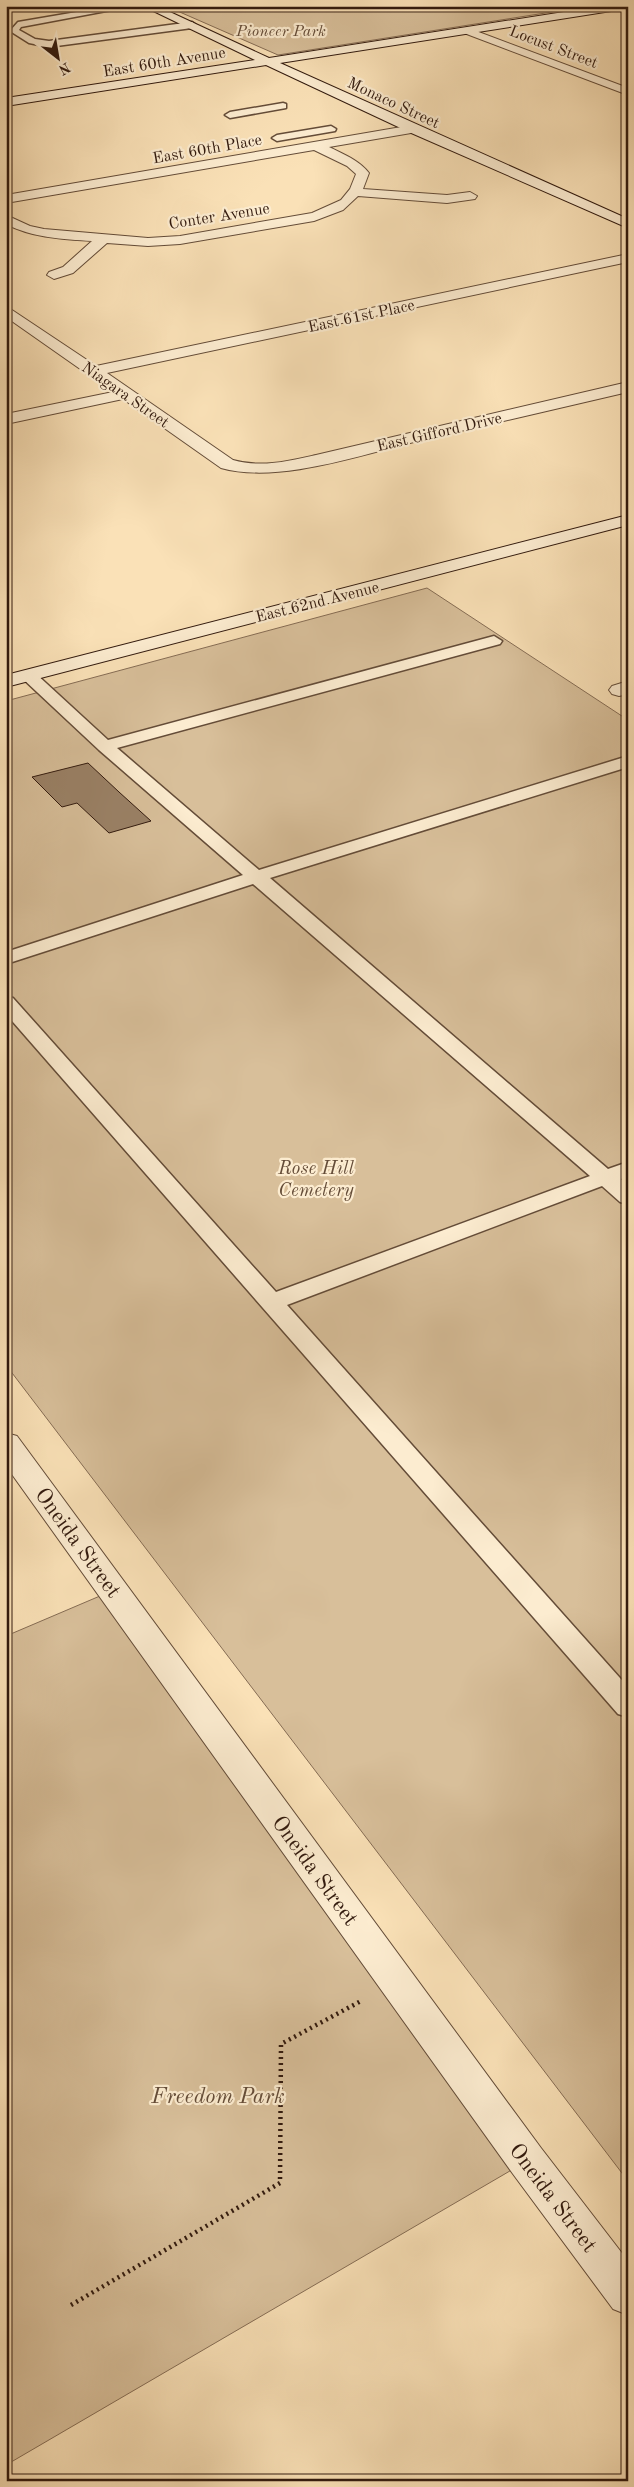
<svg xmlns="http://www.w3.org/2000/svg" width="634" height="2487" font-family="'Old Standard TT',serif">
<rect width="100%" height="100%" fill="#fae1b7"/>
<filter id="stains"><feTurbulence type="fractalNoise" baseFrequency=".004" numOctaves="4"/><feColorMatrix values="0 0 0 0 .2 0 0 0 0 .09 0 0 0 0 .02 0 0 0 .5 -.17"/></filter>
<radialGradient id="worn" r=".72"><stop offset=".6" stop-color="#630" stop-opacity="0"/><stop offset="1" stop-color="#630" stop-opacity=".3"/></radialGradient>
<!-- green -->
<g fill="#d8bf9a" stroke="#856c54">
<path d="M166,6H590L278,55Z"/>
<path d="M427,588L628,720V2181L6,1365V701Z"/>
<path d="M114,1590L527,2161L6,2465V1636Z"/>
</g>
<!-- building -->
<path fill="#9a8166" stroke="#321a0e" d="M88,763L119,792L151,821L109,833L77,803L62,807L32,777Z"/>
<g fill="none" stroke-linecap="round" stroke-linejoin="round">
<!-- lane casing -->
<g stroke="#644c38" stroke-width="3">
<g id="lane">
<path d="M112,6H133L21,27L19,30L35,39L49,41L192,22L196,25L192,28L49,47L29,43L10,31L18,22Z"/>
<path d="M283,103L286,104V108L230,118L225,115L230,112Z"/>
<path d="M331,126L336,129L335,131L277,141L272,138L277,135Z"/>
<path d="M494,636L502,641L500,644L117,748L259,870L628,756V767L270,878L608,1169L628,1162V1177L621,1179L628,1185V1204L620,1202L602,1186L287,1305L628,1687V1717L618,1714L6,1014V996L13,998L276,1292L590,1176L253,884L6,964V952L243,875L99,750L22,678L20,675L22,672H34L108,740Z"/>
</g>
</g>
<!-- street casing -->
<g stroke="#644c38" stroke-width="2">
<g id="street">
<path d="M468,28L628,88V95L464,33V29Z"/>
<path d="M413,125L419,129L417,132L329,147C343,154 359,160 369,173L363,189L447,195L470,192L477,196L475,199L447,203L358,196L343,210L314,221L180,244L148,246L107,243L73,273L54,279L47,275L49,272L63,267L92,241C62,239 33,238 6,224V215L30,226L44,229L148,238L180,236L312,213L341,200L350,189L356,174L347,166L314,150L6,203V195Z"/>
<path d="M628,254V262L107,373L233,460C261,468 289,461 316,455L628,382V392C558,408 488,425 418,441C360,455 278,484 221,468L123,399L6,424V414L113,392L6,317V306L96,366Z"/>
<path d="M628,681V694L619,696L612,694L609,690L612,686Z"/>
<path d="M6,1433L17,1436L541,2148L628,2261V2315L613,2309L513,2174L6,1466Z"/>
</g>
</g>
<!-- secondary casing -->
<g stroke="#321a0e" stroke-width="2">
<g id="secondary">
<path d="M143,6H157L269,58L602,6H628L624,9L280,63L628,219V228L409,132L266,65L6,106V98L255,60Z"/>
<path d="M628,515V525L6,687V675Z"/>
</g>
</g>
<!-- path -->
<path stroke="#321a0e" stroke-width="4.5" stroke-dasharray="2 4" stroke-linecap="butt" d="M71,2305L280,2183L281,2044L361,2001"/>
<!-- lane -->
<use href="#lane" fill="#fcecd0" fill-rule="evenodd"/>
<!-- street -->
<use href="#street" fill="#fcecd0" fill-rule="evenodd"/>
<!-- secondary -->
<use href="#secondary" fill="#fcecd0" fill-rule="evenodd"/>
</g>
<g text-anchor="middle" stroke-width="4.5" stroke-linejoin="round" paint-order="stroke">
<!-- far-park labels -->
<g font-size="16" font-style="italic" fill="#644c38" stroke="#fcecd0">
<text x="281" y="36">Pioneer Park</text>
</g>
<!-- far-street labels -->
<g font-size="16" fill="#321a0e" stroke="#fcecd0">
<text transform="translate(554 46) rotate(21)" y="6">Locust Street</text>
<text transform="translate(164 61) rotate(-9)" y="6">East 60th Avenue</text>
<text transform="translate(394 102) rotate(25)" y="6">Monaco Street</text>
<text transform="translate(207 148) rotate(-10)" y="6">East 60th Place</text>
<text transform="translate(219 215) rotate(-9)" y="6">Conter Avenue</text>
<text transform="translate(361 315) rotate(-12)" y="6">East 61st Place</text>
<text transform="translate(126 394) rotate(35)" y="6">Niagara Street</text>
<text transform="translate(439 431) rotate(-13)" y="6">East Gifford Drive</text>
<text transform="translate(317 601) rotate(-14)" y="6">East 62nd Avenue</text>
</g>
<!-- park labels -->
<g font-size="19" font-style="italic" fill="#644c38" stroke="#fcecd0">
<text x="316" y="1174">Rose Hill<tspan x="316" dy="22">Cemetery</tspan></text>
</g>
<!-- near-street labels -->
<g font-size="22" fill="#321a0e" stroke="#fcecd0">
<text transform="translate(79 1542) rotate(54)" y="8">Oneida Street</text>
<text transform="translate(316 1870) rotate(54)" y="8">Oneida Street</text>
<text transform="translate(554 2197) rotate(53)" y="8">Oneida Street</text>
</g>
<!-- near-park labels -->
<g font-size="22" font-style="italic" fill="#644c38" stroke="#fcecd0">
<text x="218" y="2103">Freedom Park</text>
</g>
</g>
<!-- margin -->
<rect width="634" height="2487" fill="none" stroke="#fae1b7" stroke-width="25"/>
<rect x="8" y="8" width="619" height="2472" fill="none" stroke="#321a0e" stroke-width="2.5"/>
<rect x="12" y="12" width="609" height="2462" fill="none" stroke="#321a0e"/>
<!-- north arrow -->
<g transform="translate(58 58) rotate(149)" stroke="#fcecd0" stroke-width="4" paint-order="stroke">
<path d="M0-4L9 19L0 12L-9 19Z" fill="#321a0e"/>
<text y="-8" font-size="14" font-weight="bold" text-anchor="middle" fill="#321a0e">N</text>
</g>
<rect width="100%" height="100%" filter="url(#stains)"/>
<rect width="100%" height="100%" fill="url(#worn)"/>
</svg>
